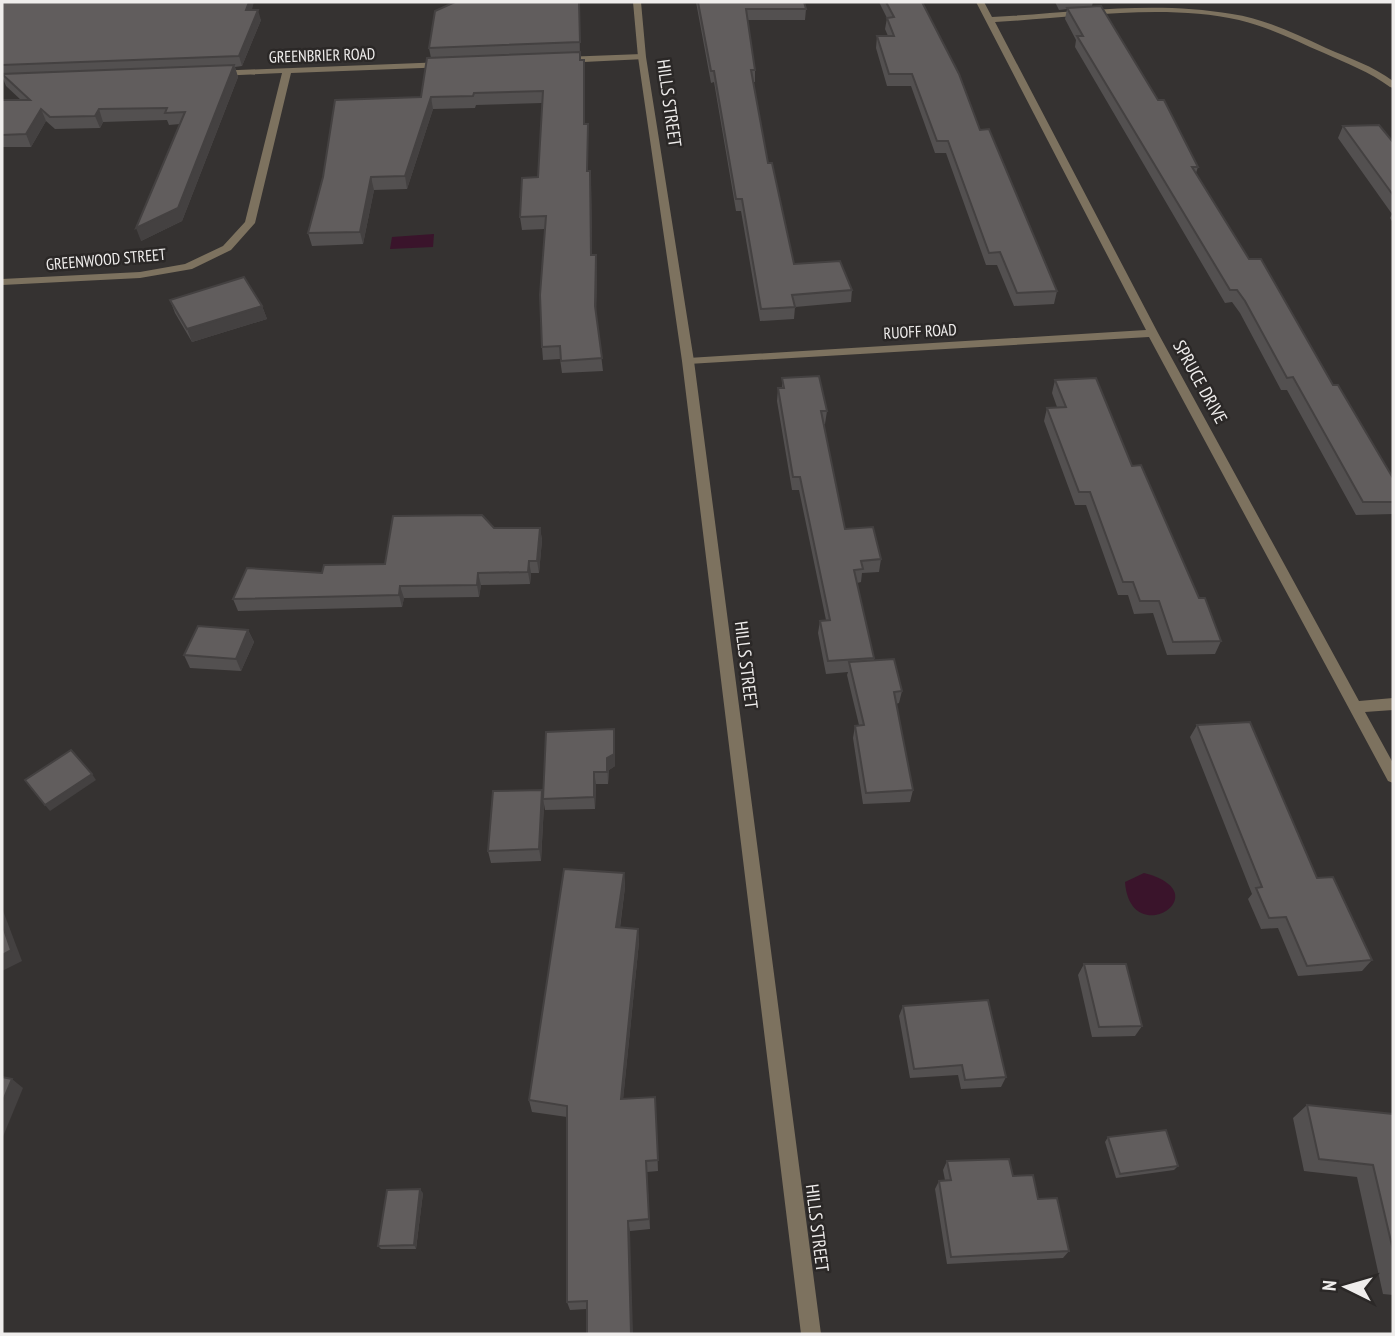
<svg xmlns="http://www.w3.org/2000/svg" width="1395" height="1336" font-family="'PT Sans Narrow',sans-serif">
<rect width="100%" height="100%" fill="#353231"/>
<!-- water -->
<g fill="#3a142b">
<path d="M434,234L433,247L390,249L392,237Z"/>
<path d="M1144,873C1222,893 1130,952 1125,882Z"/>
</g>
<g fill="none" stroke-linecap="round" stroke-linejoin="round">
<!-- minor -->
<g fill="#7d725f" fill-rule="evenodd">
<path d="M976,2H984L992,17C1071,13 1153,0 1232,14C1265,19 1296,34 1326,48C1349,58 1373,66 1393,81V88L1390,87C1370,72 1346,63 1324,53C1296,41 1269,27 1239,20C1163,3 1072,18 995,22L1158,333L1359,701L1393,698V710L1365,712L1393,763V783L1388,781L1149,337L688,364L682,361L688,358L1146,330Z"/>
<path d="M642,54L645,55V59L563,63L559,60L563,57Z"/>
<path d="M445,62L448,63V67L291,73L255,223L231,250L192,269L140,278L2,285V279L140,272L185,264L223,246L245,222L282,73L217,76L213,73L214,71Z"/>
</g>
<!-- tertiary -->
<path fill="#7d725f" fill-rule="evenodd" d="M633,2H641L646,57L694,361L821,1334H801L682,361L638,57Z"/>
</g>
<!-- wall -->
<g fill="#535050">
<path d="M2,2L252,10L261,20L242,66L235,67L238,77L182,221L141,241L180,124L169,125L167,120L103,122L100,128L55,129L46,121L31,147H2V100H21L6,86L2,76Z"/>
<path d="M579,2L580,60H584L585,72V124L588,136V171H590L591,184L592,255H596L597,267L596,314L603,371L562,373L560,359L543,360L542,347L545,229L522,230L520,217L538,177L542,103L476,105L475,108L433,109L407,189L374,190L363,244L312,246L308,233L421,97L431,58L429,48Z"/>
<path d="M696,2H804L806,9L805,20H747L755,70V82H753L768,163L794,264L852,290L851,302L795,307L794,319L760,321L741,211H736L714,82L711,83Z"/>
<path d="M879,2H922L980,130L1057,291L1054,304L1014,306L997,265H986L946,153H935L911,86H887L876,48L877,36H888L885,29L887,18Z"/>
<path d="M1055,2H1093L1092,6L1198,167L1196,173L1249,259L1393,478V514L1356,515L1287,390H1281L1240,313L1232,302L1225,303L1075,47L1076,40L1065,19L1067,9L1059,10Z"/>
<path d="M1343,126L1393,142V223L1390,218L1392,214L1338,138Z"/>
<path d="M170,300L262,306L267,319L192,342L175,313Z"/>
<path d="M782,378L827,411L825,424H824L845,529L881,559L879,572L862,573L861,582L857,583L874,658V660L902,691L899,703L896,704L913,790L910,802L863,804L853,738L855,726L859,725L847,675L848,672L826,674L818,633L820,621L826,620L799,490H792L777,401L778,388H782Z"/>
<path d="M1055,380L1132,466L1221,641L1215,654L1167,655L1153,613L1134,614L1128,595H1118L1086,505H1075L1044,421L1047,408L1057,407L1052,393Z"/>
<path d="M494,528H540L542,540L539,573H531L530,584L481,585L479,597L404,598L402,607L238,611L233,599L322,573L385,564Z"/>
<path d="M248,630L254,642L241,671L190,668L184,655Z"/>
<path d="M1197,725L1317,878L1372,960L1362,971L1298,976L1278,928L1261,929L1248,899L1252,894L1190,737Z"/>
<path d="M615,742V766L609,770L608,784H596L595,809L545,810L544,804L541,861L491,863L488,851L543,796Z"/>
<path d="M624,873L625,887L620,928L638,929L639,942L623,1099L655,1097L658,1171L647,1172L650,1229L630,1231L587,1309L570,1310L567,1302V1117L532,1112L529,1100Z"/>
<path d="M1084,964L1142,1026L1135,1036L1092,1037L1078,975Z"/>
<path d="M903,1006L1006,1077L1001,1087L961,1089L958,1075L910,1078L899,1016Z"/>
<path d="M1307,1105L1393,1114V1295L1383,1294L1357,1177L1304,1171L1293,1118Z"/>
<path d="M1108,1137L1178,1166L1174,1170L1116,1178L1105,1142Z"/>
<path d="M947,1161L1013,1176L1038,1199L1069,1251L1063,1258L947,1264L935,1189L939,1181L945,1180L943,1170Z"/>
<path d="M423,1193L416,1249H381L378,1246Z"/>
</g>
<!-- shaded-wall -->
<g fill="#444141">
<path d="M249,2H254L249,21L246,10Z"/>
<path d="M258,10L261,20L242,66L239,56Z"/>
<path d="M584,60L585,72L584,136Z"/>
<path d="M234,65L238,77L182,221L141,241L136,228Z"/>
<path d="M431,97L433,109L407,189L405,176Z"/>
<path d="M41,109L46,121L31,147L26,134Z"/>
<path d="M99,109L103,122L100,128L95,116Z"/>
<path d="M588,124V184L587,171Z"/>
<path d="M590,171L591,184L592,267L591,255Z"/>
<path d="M371,177L374,190L363,244L360,232Z"/>
<path d="M596,255L597,267L596,319L595,306Z"/>
<path d="M262,306L267,319L192,342L187,329Z"/>
<path d="M540,528L542,540L539,573L537,561Z"/>
<path d="M529,561L531,573L530,584L528,572Z"/>
<path d="M478,573L481,585L479,597L477,585Z"/>
<path d="M400,586L404,598L402,607L399,595Z"/>
<path d="M248,630L254,642L241,671L236,659Z"/>
<path d="M614,729L615,742V766L609,770L608,784L607,758Z"/>
<path d="M594,772L596,784L595,809L594,797Z"/>
<path d="M92,774L96,780L50,811L45,805Z"/>
<path d="M542,790L544,804L541,861L539,849Z"/>
<path d="M624,873L625,887L618,941L616,927Z"/>
<path d="M2,908L22,961L2,971Z"/>
<path d="M638,929L639,942L622,1111L621,1099Z"/>
<path d="M12,1079L23,1088L2,1139V1103Z"/>
<path d="M420,1189L423,1193L416,1249L414,1245Z"/>
<path d="M628,1221L630,1231L633,1334H631Z"/>
</g>
<!-- building -->
<g fill="#615d5d" stroke="#444141" stroke-width="2">
<path d="M2,2H249L246,10H258L239,56L2,65Z"/>
<path d="M455,2H579L580,42L429,48L435,11Z"/>
<path d="M698,2H804L806,9H746L755,70H751L768,163H772L794,264L840,261L852,290L792,295L795,307L761,309L742,199H736L714,71H711Z"/>
<path d="M886,2H922L959,74L980,130L989,129L1057,291L1017,293L1000,252L989,253L948,141H937L912,74H889L877,36H894L887,18L894,17Z"/>
<path d="M1101,6L1158,100H1164L1198,167H1192L1249,259H1261L1333,385H1338L1393,478V502H1363L1293,377L1287,378L1245,301L1237,290H1230L1077,36H1083L1067,8Z"/>
<path d="M580,52V60H584V124H588L587,171H590L591,255H596L595,306L602,358L561,361L560,346L542,347L540,295L546,216L520,217L522,178L538,177L543,91L474,93L473,96L431,97L405,176L371,177L360,232L308,233L323,177L335,100L421,97L427,58Z"/>
<path d="M234,65L178,208L136,228L185,112L165,113L167,108L99,109L95,116L50,117L41,109L26,134L2,135V100H30L2,74Z"/>
<path d="M1379,125L1393,142V195L1343,126Z"/>
<path d="M244,277L262,306L187,329L170,300Z"/>
<path d="M819,376L827,411H821L845,529L873,527L881,559L861,561L863,569L854,570L874,658L828,661L820,621L830,620L800,477H793L778,388H784L782,378Z"/>
<path d="M1096,378L1132,466L1141,465L1199,598H1205L1221,641L1173,642L1159,601H1140L1133,582H1123L1090,492H1079L1047,408L1066,407L1055,380Z"/>
<path d="M482,515L494,528H540L537,561H529L528,572L478,573L477,585L400,586L399,595L233,599L247,568L322,573L324,565L385,564L393,516Z"/>
<path d="M198,626L248,630L236,659L184,655Z"/>
<path d="M894,659L902,691L894,692L913,790L866,793L855,726L864,725L849,662Z"/>
<path d="M1250,722L1317,878L1333,877L1372,960L1307,966L1286,917L1269,918L1256,888L1262,887L1197,725Z"/>
<path d="M614,729V754L607,758V772H594V797L543,799L546,732Z"/>
<path d="M71,750L92,774L45,805L25,780Z"/>
<path d="M542,790L539,849L488,851L493,791Z"/>
<path d="M564,869L624,873L616,927L638,929L621,1099L655,1097L658,1160L646,1161L649,1219L628,1221L631,1334H587V1301L567,1302V1106L529,1100Z"/>
<path d="M2,924L11,950L2,955Z"/>
<path d="M1084,964H1126L1142,1026L1099,1027Z"/>
<path d="M988,1000L1006,1077L965,1080L962,1065L914,1069L903,1006Z"/>
<path d="M2,1077L12,1079L2,1103Z"/>
<path d="M1307,1105L1393,1114V1250L1373,1165L1319,1159Z"/>
<path d="M1166,1130L1178,1166L1120,1174L1108,1137Z"/>
<path d="M1009,1159L1013,1176L1033,1175L1038,1199L1057,1198L1069,1251L951,1257L939,1181L951,1180L947,1161Z"/>
<path d="M420,1189L414,1245L378,1246L387,1190Z"/>
</g>
<g text-anchor="middle" stroke-width="5" stroke-linejoin="round" paint-order="stroke">
<!-- far-street labels -->
<g font-size="16" fill="#efedec" stroke="#2b2827">
<text transform="translate(322 55) rotate(-2)" y="6">GREENBRIER ROAD</text>
<text transform="translate(106 259) rotate(-5)" y="6">GREENWOOD STREET</text>
<text transform="translate(920 331) rotate(-3)" y="6">RUOFF ROAD</text>
</g>
<!-- street labels -->
<g font-size="18" fill="#efedec" stroke="#2b2827">
<text transform="translate(669 103) rotate(82)" y="6">HILLS STREET</text>
<text transform="translate(1200 382) rotate(61)" y="6">SPRUCE DRIVE</text>
<text transform="translate(746 665) rotate(83)" y="6">HILLS STREET</text>
<text transform="translate(817 1228) rotate(83)" y="6">HILLS STREET</text>
</g>
</g>
<!-- border -->
<rect width="1395" height="1336" fill="none" stroke="#efedec" stroke-width="7"/>
<!-- north arrow -->
<g transform="translate(1346 1287) rotate(275)" stroke="#2b2827" stroke-width="5" paint-order="stroke">
<path d="M0-5L12 26L0 18L-12 26Z" fill="#efedec"/>
<text y="-10" font-size="19" font-weight="bold" text-anchor="middle" fill="#efedec">N</text>
</g>
</svg>
